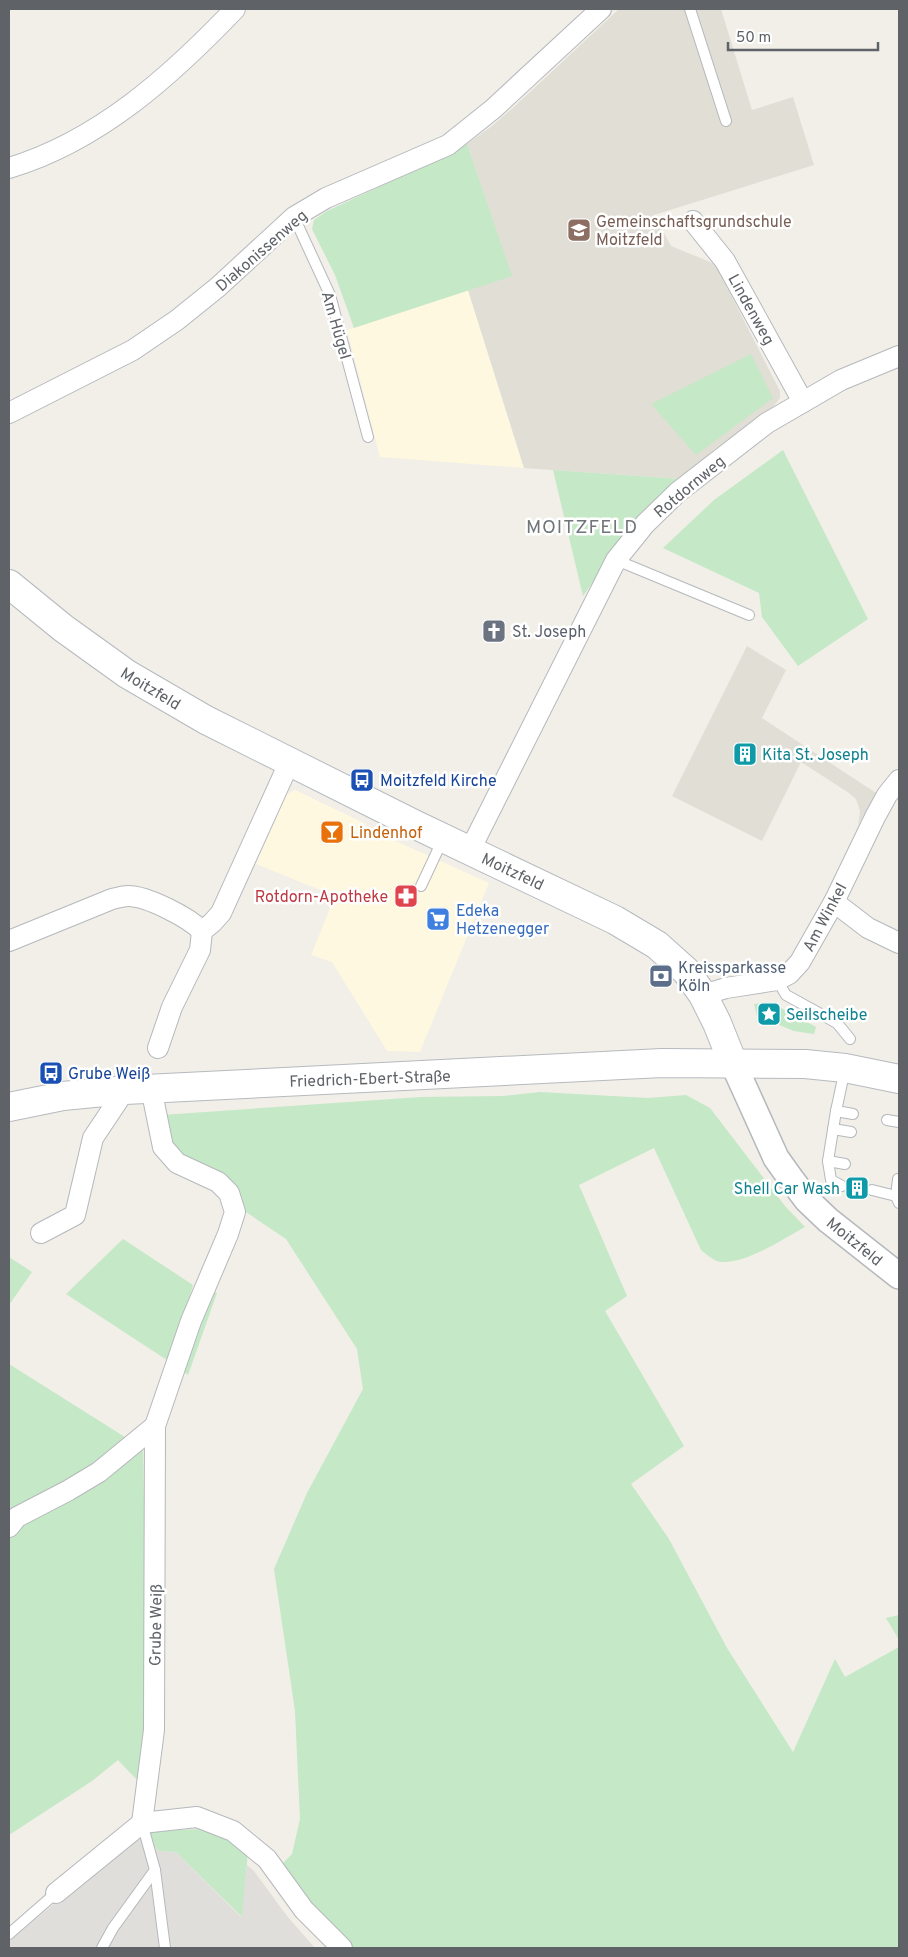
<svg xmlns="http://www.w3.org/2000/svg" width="908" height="1957" font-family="Overpass,sans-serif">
<rect width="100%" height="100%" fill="#f1efe8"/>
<!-- commercial -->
<g fill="#fef8e0">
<path d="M468,290L524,468L380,457L347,330Z"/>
<path d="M295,790L366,824L365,827L489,883L420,1052L387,1051L332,962L311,955L335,896L256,864L287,794Z"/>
</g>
<!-- industrial -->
<path fill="#e0deda" d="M141,1832L159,1851L176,1852L241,1917L247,1865L254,1871L287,1916L315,1948H9V1941Z"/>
<!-- education -->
<g fill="#e1ded6">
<path d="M619,9H721L752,110L793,97L814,165L654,215L671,246L715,264L780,391V398L773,407L715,449L681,479L524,468L468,290L511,276L467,144L492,126L515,106Z"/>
<path d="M747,646L786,670L762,718L876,793L858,825L860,811L856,799L849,793L801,762L762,841L672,796Z"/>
</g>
<!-- green -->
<g fill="#c5e8c6">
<path d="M467,144L512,276L354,328L335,275L312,229L314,220L327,211L426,165Z"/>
<path d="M751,354L773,398L696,455L651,404Z"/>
<path d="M783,450L868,619L798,666L762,617L759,593L663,548L714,500Z"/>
<path d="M553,470L681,479L635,523L583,596Z"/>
<path d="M770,1002L816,1027L814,1034L794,1031L757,1016L754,1004Z"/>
<path d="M540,1092L648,1098L686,1095L710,1108L785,1206L805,1227C783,1239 746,1264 721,1262C714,1261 707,1255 701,1250L654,1148L579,1185L627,1296L605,1311L684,1446L631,1484L669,1539L727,1648L793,1752L835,1659L845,1677L899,1647V1948H351L330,1927L281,1865L292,1854L300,1819L295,1711L274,1569L307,1493L363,1389L357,1349L286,1239L246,1212L241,1214L167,1146L162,1115L421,1097L503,1096Z"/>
<path d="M123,1239L193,1285L170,1362L66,1294Z"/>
<path d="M9,1257L32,1272L9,1305Z"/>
<path d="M212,1291L217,1293L188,1375L183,1371Z"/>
<path d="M9,1364L128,1439L99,1465L9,1517Z"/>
<path d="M140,1447L143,1450L148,1706L138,1781L118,1760L92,1781L9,1835V1540L11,1533L21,1522Z"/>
<path d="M899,1615V1640L886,1618Z"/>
<path d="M200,1829L219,1834L248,1851L242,1917L176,1852L159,1851L141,1832Z"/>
</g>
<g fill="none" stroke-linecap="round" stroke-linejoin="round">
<!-- service casing -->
<g stroke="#b5b8bc" stroke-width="12">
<g id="service">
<path d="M690,9L726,121"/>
<path d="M294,217L330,295L368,437"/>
<path d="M616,560L749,615"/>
<path d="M421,886L443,839"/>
<path d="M777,980L786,995L837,1023L850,1039"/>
<path d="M845,1069L836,1111L828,1161L845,1164"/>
<path d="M836,1111L853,1114"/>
<path d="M887,1120L899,1122"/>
<path d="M833,1129L851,1132"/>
<path d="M828,1161L831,1180L842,1186"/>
<path d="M898,1179L896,1196L899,1203"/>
<path d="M872,1190L896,1196"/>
<path d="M155,1870L165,1948"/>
<path d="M9,1934L56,1893"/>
<path d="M102,1948L113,1928L155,1870L142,1823"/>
</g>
</g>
<!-- minor casing -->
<g stroke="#b5b8bc" stroke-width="22">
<g id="minor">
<path d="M9,168C99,141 171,76 235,9"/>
<path d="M693,221L725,261L803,402"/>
<path d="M9,413L133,350L177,320L218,287L294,217L326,198L448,145L493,109L601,9"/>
<path d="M470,850L616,560L645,524L678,492L767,423L841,380L899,356"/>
<path d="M834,902L868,928L899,943"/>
<path d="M9,941L112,899C117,898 123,896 128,896C147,896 188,917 202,931"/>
<path d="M703,995L726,988L777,980L789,974L800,962L834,902L875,817L887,795L899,780"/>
<path d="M158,1048L172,1007L200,950L202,931L212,923L221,913L289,763"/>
<path d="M151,1088L163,1147L177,1163L218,1182L229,1193L235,1212L228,1234L191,1321L155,1426L154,1730L142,1823L197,1817L233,1831L267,1859L304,1910L342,1948"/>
<path d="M41,1233L75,1215L93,1138L125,1090"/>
<path d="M9,1527L17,1517L69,1490L99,1472L155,1426"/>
<path d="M56,1893L142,1823"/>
</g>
</g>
<!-- tertiary casing -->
<g stroke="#b5b8bc" stroke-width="28">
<path id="tertiary" d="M733,1063L776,1158L791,1179L807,1200L828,1220L899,1276"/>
</g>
<!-- secondary casing -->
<g stroke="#b6babf" stroke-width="30">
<g id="secondary">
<path d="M9,584L63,628L127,674L206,720L416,825L615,920L657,945L686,971L703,995L717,1023L733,1063"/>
<path d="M9,1107L63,1096L125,1090L662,1063L805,1064L845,1068L899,1079"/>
</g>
</g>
<!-- service -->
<use href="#service" stroke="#fff" stroke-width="10"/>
<!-- minor -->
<use href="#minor" stroke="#fff" stroke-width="20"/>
<!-- tertiary -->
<use href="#tertiary" stroke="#fff" stroke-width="25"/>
<!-- secondary -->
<use href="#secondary" stroke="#fff" stroke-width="28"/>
</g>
<!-- icons -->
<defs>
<g id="school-square" transform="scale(1.25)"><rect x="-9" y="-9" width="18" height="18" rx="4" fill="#8d6e63" stroke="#fff"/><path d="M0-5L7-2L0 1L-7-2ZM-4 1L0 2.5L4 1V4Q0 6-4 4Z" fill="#fff"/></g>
<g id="church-square" transform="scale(1.25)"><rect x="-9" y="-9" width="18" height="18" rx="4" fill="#6b7280" stroke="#fff"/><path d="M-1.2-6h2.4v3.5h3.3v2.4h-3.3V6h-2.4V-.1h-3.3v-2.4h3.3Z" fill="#fff"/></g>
<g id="building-square" transform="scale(1.25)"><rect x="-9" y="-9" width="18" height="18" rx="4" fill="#0f9aa8" stroke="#fff"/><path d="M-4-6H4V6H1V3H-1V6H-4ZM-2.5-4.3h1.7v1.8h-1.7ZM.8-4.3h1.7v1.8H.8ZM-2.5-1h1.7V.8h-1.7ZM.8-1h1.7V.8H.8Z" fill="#fff"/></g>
<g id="bus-square" transform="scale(1.25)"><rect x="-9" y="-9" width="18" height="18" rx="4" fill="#1a4fb4" stroke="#fff"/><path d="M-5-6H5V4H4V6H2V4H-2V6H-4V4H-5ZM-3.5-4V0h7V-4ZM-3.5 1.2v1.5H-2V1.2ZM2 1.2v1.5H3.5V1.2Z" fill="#fff"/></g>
<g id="bar-square" transform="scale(1.25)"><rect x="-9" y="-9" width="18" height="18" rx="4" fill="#e8710a" stroke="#fff"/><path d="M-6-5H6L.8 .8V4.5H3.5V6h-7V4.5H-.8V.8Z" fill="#fff"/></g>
<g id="pharmacy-square" transform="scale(1.25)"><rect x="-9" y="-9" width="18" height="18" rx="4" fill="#e0444e" stroke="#fff"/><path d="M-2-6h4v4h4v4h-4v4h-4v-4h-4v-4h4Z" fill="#fff"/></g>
<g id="supermarket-square" transform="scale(1.25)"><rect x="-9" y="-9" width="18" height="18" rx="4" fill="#3f7fe0" stroke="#fff"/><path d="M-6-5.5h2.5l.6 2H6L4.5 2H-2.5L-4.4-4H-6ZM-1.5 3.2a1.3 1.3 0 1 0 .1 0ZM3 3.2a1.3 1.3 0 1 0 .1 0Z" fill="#fff"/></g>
<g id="bank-square" transform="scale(1.25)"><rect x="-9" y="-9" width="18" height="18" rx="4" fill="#5c6f8a" stroke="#fff"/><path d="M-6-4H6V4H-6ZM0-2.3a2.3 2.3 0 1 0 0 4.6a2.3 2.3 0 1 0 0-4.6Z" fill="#fff"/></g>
<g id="sight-square" transform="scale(1.25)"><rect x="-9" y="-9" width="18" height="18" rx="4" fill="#0f9aa8" stroke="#fff"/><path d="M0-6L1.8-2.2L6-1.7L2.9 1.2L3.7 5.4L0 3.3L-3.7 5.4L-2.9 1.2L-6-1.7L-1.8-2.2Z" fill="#fff"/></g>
</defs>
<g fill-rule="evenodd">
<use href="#school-square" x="579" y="230"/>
<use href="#church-square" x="494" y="631"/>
<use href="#building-square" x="745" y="754"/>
<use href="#bus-square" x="362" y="780"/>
<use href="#bar-square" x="332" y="832"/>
<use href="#pharmacy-square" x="406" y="896"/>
<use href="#supermarket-square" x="438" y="919"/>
<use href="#bank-square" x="661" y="976"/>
<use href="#sight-square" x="769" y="1014"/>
<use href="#bus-square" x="51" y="1073"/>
<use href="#building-square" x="857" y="1188"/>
</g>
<g text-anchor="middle" stroke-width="5" stroke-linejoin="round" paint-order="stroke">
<!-- education labels -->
<g font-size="16" fill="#785e54" stroke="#fff" text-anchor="start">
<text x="596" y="227">Gemeinschaftsgrundschule<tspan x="596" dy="18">Moitzfeld</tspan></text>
</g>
<!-- street labels -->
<g font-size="16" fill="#5f6368" stroke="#fff">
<text transform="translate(261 250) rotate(-41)" y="6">Diakonissenweg</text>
<text transform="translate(752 309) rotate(61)" y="6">Lindenweg</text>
<text transform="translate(337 325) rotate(74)" y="6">Am Hügel</text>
<text transform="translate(689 486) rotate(-40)" y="6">Rotdornweg</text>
<text transform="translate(151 688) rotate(31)" y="6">Moitzfeld</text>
<text transform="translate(513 871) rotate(25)" y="6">Moitzfeld</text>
<text transform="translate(824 917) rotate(-62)" y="6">Am Winkel</text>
<text transform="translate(370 1078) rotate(-2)" y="6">Friedrich-Ebert-Straße</text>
<text transform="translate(855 1241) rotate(39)" y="6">Moitzfeld</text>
<text transform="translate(155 1625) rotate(-89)" y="6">Grube Weiß</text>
</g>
<!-- worship labels -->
<g font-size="16" fill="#5b616d" stroke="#fff" text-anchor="start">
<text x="512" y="637">St. Joseph</text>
</g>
<!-- culture labels -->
<g font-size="16" fill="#0d838f" stroke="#fff" text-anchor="start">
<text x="762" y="760">Kita St. Joseph</text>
<text x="786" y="1020">Seilscheibe</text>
<text x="840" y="1194" text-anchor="end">Shell Car Wash</text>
</g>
<!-- transit labels -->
<g font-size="16" fill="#164399" stroke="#fff" text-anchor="start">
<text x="380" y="786">Moitzfeld Kirche</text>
<text x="68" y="1079">Grube Weiß</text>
</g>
<!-- food labels -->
<g font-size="16" fill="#c56008" stroke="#fff" text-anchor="start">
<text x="350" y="838">Lindenhof</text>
</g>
<!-- health labels -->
<g font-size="16" fill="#be3a42" stroke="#fff" text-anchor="end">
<text x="388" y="902">Rotdorn-Apotheke</text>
</g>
<!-- shop labels -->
<g font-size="16" fill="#366cbe" stroke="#fff" text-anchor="start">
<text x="456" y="916">Edeka<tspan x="456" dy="18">Hetzenegger</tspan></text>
</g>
<!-- service labels -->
<g font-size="16" fill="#4e5e75" stroke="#fff" text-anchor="start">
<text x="678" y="973">Kreissparkasse<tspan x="678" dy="18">Köln</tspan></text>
</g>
<!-- quarter labels -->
<g font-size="19" letter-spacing="1" fill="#70757a" stroke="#fff">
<text x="582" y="533">MOITZFELD</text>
</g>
</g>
<!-- border -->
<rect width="908" height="1957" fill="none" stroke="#5f6368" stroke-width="20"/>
<!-- scale -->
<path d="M728 42v8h150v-8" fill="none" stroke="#5f6368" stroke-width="2.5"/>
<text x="736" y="42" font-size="15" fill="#5f6368" stroke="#ffffff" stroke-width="4" paint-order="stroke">50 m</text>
</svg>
